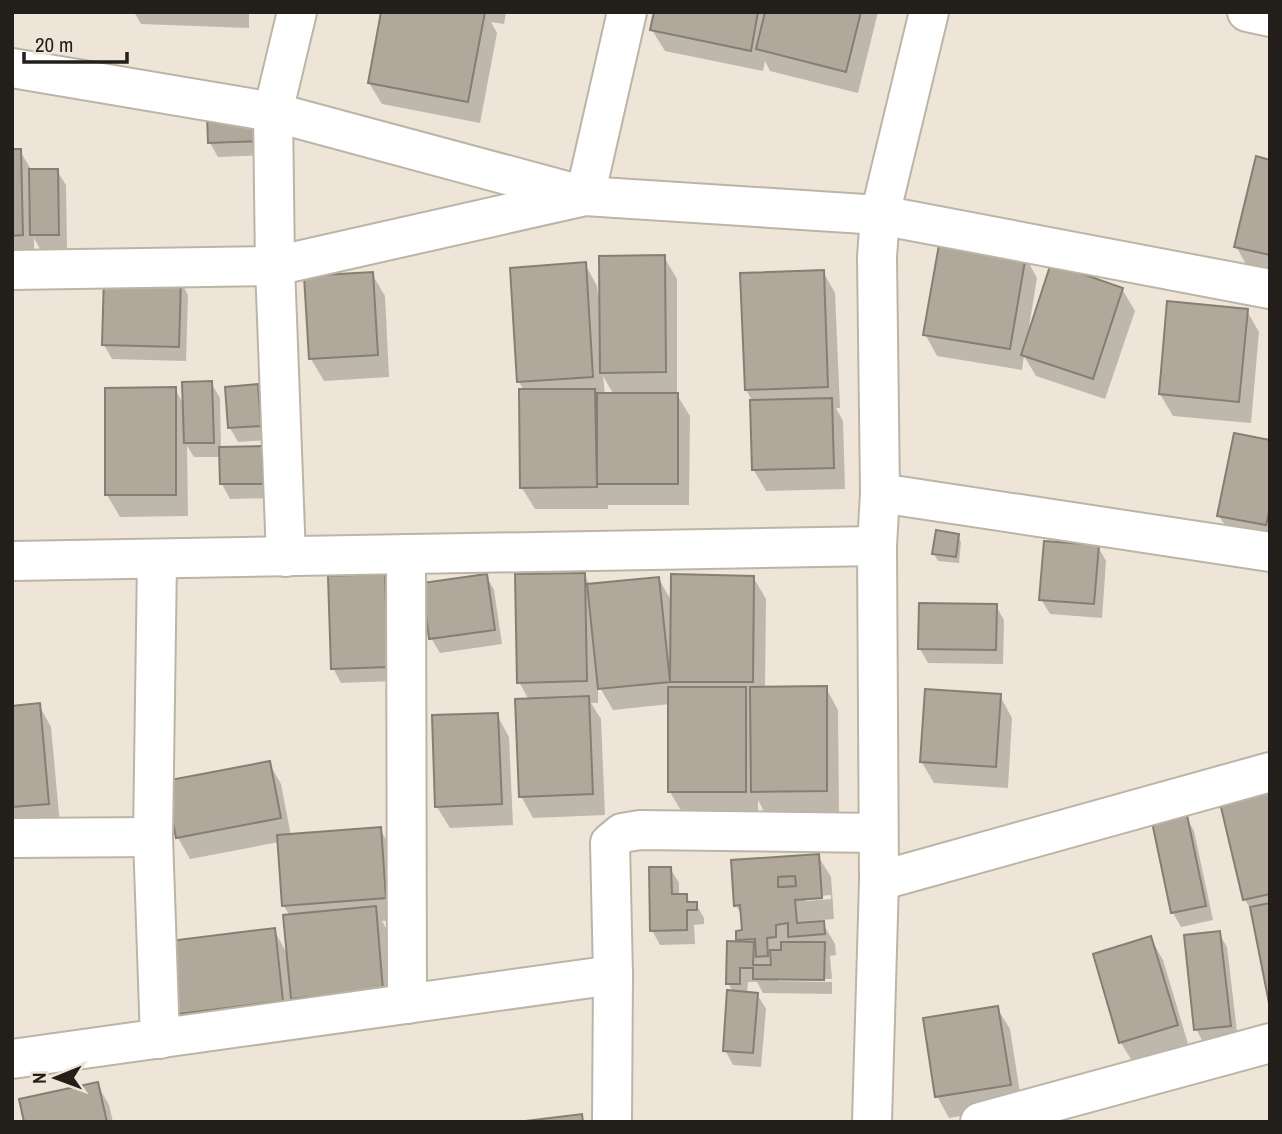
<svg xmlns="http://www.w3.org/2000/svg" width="1282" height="1134" font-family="'Archivo Narrow',sans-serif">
<rect width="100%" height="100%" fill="#eee5d8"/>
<!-- shadow -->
<g fill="#0003" fill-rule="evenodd">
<path d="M134,12H249V28L141,24Z"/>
<path d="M383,12H506L504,24L491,22L497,33L480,123L382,104L369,83Z"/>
<path d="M656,12H878L858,93L770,71L765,61L763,71L665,51L652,30Z"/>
<path d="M267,128L268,155L218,157L210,143Z"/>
<path d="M12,151H20L32,171H57L66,185L67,249H40L34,238V257H12Z"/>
<path d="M1270,161V273L1248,268L1236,246Z"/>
<path d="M1025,256L1037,278L1028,333L1122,289L1135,311L1105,399L1036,376L1024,356L1022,370L937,356L925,334Z"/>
<path d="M664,257L677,279V395L690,416L689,505H608V509H535L522,488L524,391L519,382L585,264L597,286L598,295H601ZM603,376L614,395H605Z"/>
<path d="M823,272L835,293L840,408H836L843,421L845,489L766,491L753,469V402L746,390Z"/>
<path d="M372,274L385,296L389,377L324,381L311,359L306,277Z"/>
<path d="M180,280L188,295L186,361L112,359L104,345Z"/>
<path d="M1247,311L1259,332L1251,423L1173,416L1160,394Z"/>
<path d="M211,383L220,398L221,449L261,448L270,463V498L230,499L222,484L221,457H194L187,446L188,516L120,517L107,495L175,389L184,405Z"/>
<path d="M257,386L265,401L268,440L238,442L230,428L227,388Z"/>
<path d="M1270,442V538L1228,530L1219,516Z"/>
<path d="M957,535L961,542L959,563L938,561L934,554Z"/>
<path d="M1098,547L1106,561L1102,618L1050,614L1041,599Z"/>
<path d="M584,574L590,586L659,579L672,602L753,577L766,599L765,689L826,688L838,710L839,812L765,813L758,800V813L683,814L670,792V704L613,710L598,684V703H591L601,719L605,815L533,818L521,796L529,700L519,682Z"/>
<path d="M384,576L392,590L395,681L341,683L333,668Z"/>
<path d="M486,576L494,590L502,644L440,653L431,638Z"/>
<path d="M996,606L1004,620L1003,664L928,663L920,649Z"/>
<path d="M1000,696L1012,718L1008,788L934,783L921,761Z"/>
<path d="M39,705L51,727L60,825L12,830V708Z"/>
<path d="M497,715L509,737L513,825L450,828L437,807Z"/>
<path d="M269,763L281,784L291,836L380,829L392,850L397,920L382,921L387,930L395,1011L305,1020L291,996L295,1023L192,1035L180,1013L274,930L289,957L290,916L284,906L279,842L190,859L178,838L167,782Z"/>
<path d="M1270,792V999L1253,913L1245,900Z"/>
<path d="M1186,817L1194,831L1213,920L1181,927L1173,913Z"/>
<path d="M818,856L831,877L834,919L821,920L835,944L836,955L830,956L832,979L778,978V981L832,982V994L763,993L757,982H748L747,993L757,994L766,1009L761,1067L733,1065L725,1050L733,992L728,983L740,943L738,940L744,932L743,918L736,905ZM831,895V899L806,901V897Z"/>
<path d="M670,868L679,883V896H686L691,904H696L704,918V924L694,925L695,944L660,945L652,930Z"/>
<path d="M1219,933L1227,947L1238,1040L1204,1044L1196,1029Z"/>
<path d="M1151,939L1163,960L1189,1047L1134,1064L1121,1043L1095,955Z"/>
<path d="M997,1008L1010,1029L1022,1106L949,1118L937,1096Z"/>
<path d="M97,1084L109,1105L113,1122H26Z"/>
</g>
<!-- building -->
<g fill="#b1a89c" stroke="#877e73" stroke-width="2" fill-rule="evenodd">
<path d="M381,12H485L468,102L368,83Z"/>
<path d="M654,12H758L751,51L650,30Z"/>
<path d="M765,12H861L846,72L756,49Z"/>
<path d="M259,112L260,141L208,143L207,114Z"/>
<path d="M12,149H21L23,235L12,236Z"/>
<path d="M1256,156L1270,160V255L1234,247Z"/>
<path d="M29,169H58L59,235H30Z"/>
<path d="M940,239L1026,255L1010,349L923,335Z"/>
<path d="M665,255L666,372L600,373L599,256Z"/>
<path d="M586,262L593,377L517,382L510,268Z"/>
<path d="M1051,263L1123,288L1093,379L1021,355Z"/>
<path d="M824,270L828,387L745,390L740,273Z"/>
<path d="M373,272L378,355L309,359L304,276Z"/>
<path d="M104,276L181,278L179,347L102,345Z"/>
<path d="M1167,301L1248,309L1239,402L1159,394Z"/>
<path d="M212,381L214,443H184L182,382Z"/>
<path d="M258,384L261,426L228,428L225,387Z"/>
<path d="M176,387V495H105V388Z"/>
<path d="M519,389H595L597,487L520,488Z"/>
<rect x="597" y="393" width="81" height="91"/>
<path d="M832,398L834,468L752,470L750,400Z"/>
<path d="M1234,433L1270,440V508L1266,525L1217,516Z"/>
<path d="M262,446L263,484H220L219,447Z"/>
<path d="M936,530L959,534L956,557L932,554Z"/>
<path d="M1044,541L1099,545L1094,604L1039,600Z"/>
<path d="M585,573L587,681L517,683L515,574Z"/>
<path d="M385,574L388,667L331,669L328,576Z"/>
<path d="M487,574L495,630L429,639L422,583Z"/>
<path d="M671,574L754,576L753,682H670Z"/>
<path d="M659,577L670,682L598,689L587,584Z"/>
<path d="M919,603L997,604L996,650L918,649Z"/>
<path d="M827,686V791L751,792L750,687Z"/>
<rect x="668" y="687" width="78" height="105"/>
<path d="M925,689L1001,694L996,767L920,762Z"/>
<path d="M589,696L593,794L519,797L515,699Z"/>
<path d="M40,703L49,804L12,807V706Z"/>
<path d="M498,713L502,804L435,807L432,715Z"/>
<path d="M270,761L281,818L176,838L165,781Z"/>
<path d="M1270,791V894L1243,900L1220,803Z"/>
<path d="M1187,815L1206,906L1171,913L1152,822Z"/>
<path d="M381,827L386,898L282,906L277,835Z"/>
<path d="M819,854L822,898L795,900L797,923L824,921L825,934L788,937V923L776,925V937L767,938L768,956L756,957L755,939L736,940V931L742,930L740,905L734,906L731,860ZM795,876L796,886L778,887V877Z"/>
<path d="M649,867H671L672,894H687V902H697V910H687V930L650,931Z"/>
<path d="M795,876L796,886L778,887V877Z"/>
<path d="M1270,903V1008L1250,907Z"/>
<path d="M376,906L383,990L291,999L283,915Z"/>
<path d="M275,928L283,1001L178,1014L169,941Z"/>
<path d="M1220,931L1231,1026L1194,1030L1184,935Z"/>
<path d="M1151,936L1178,1025L1119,1043L1093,954Z"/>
<path d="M727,941L754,942L753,965H771L770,950H781V942H825L824,980L753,979V968H740V984H726Z"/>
<path d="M727,990L758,993L753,1053L723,1051Z"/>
<path d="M998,1006L1011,1085L935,1097L923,1018Z"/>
<path d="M98,1082L107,1122H24L19,1099Z"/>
<path d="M582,1114L583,1122H517Z"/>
</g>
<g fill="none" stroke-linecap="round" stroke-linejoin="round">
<!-- minor casing -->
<g stroke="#bdb4a8" stroke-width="42">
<g id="minor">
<path d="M1247,12L1270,17"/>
<path d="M12,68L273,112L585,196L880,215L1270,289"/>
<path d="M12,270L275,266L585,196L627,12"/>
<path d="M880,493L1270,552"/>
<path d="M406,554L407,1004"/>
<path d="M286,557L275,266L273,112L297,12"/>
<path d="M157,559L153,837L160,1039"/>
<path d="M12,561L877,546"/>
<path d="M12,838L153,837"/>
<path d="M879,881L1270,772"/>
<path d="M12,1059L613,975"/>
<path d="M612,1122L613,975L610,843L622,833L640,830L878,833"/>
<path d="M872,1122L879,881L877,546L880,493L877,257L880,215L929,12"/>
<path d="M980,1122L1270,1043"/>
</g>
</g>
<!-- minor -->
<use href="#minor" stroke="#fff" stroke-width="38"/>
</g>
<!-- border -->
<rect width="1282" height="1134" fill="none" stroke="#221e1a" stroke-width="28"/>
<!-- north arrow -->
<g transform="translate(56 1078) rotate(269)" stroke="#eee5d8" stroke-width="5" paint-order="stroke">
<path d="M0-5L12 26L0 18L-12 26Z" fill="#221e1a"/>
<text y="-10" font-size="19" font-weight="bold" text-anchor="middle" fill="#221e1a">N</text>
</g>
<!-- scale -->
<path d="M24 52v10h103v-10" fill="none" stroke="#221e1a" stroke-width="3.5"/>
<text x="35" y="52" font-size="21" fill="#221e1a" stroke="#eee5d8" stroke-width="5" paint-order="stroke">20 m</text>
</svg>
